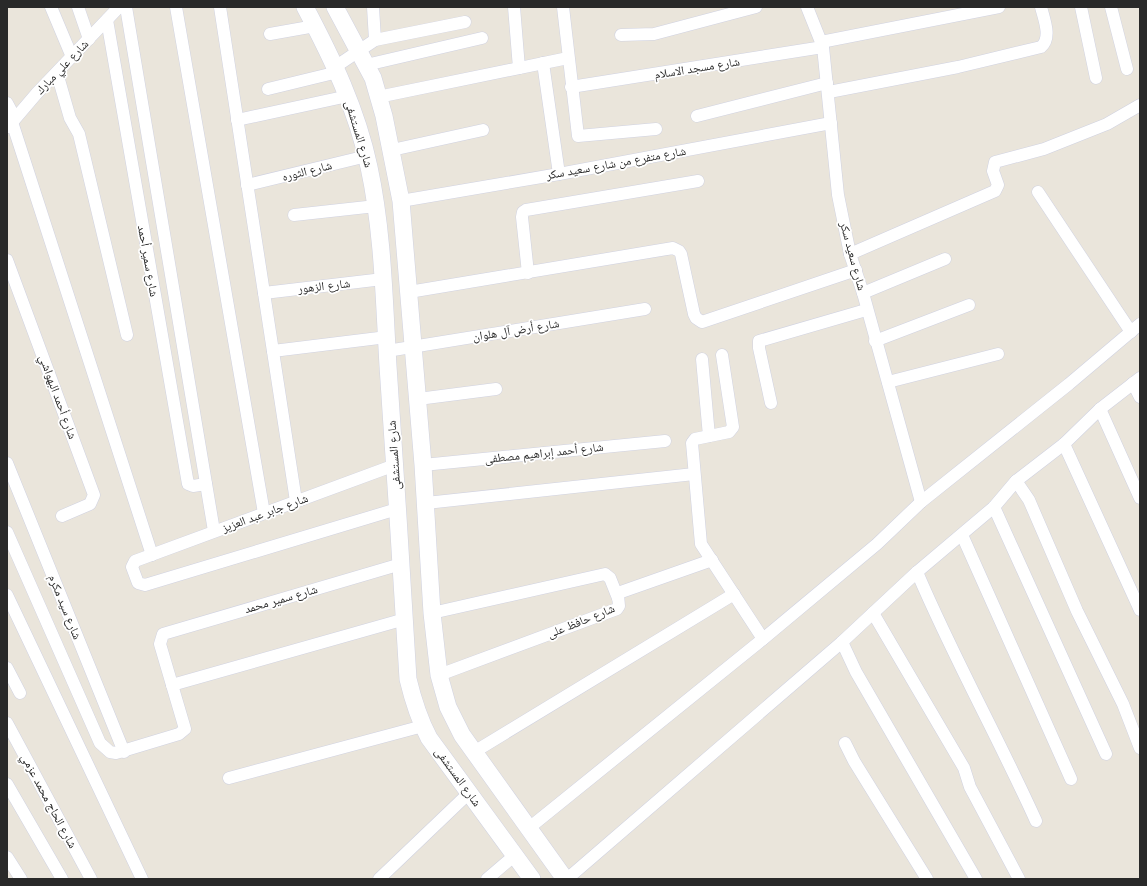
<svg xmlns="http://www.w3.org/2000/svg" width="1147" height="886" font-family="'PT Sans','Noto Naskh Arabic',sans-serif">
<rect width="100%" height="100%" fill="#eae5db"/>
<g fill="none" stroke-linecap="round" stroke-linejoin="round">
<!-- street casing -->
<g stroke="#d0d2e1" stroke-width="13">
<g id="street">
<path d="M51,7L72,57"/>
<path d="M78,7L89,39"/>
<path d="M126,7L214,531"/>
<path d="M176,7L264,513"/>
<path d="M220,7L296,501"/>
<path d="M373,7L375,40"/>
<path d="M514,7L519,68"/>
<path d="M563,7L578,136L656,129"/>
<path d="M807,7L823,47L838,195L850,254L863,293L921,502"/>
<path d="M1081,7L1096,78"/>
<path d="M1111,7L1127,69"/>
<path d="M107,20L188,484L193,486L206,484"/>
<path d="M270,34L315,26"/>
<path d="M621,35L654,34L756,7"/>
<path d="M821,42L999,7"/>
<path d="M543,63L559,174"/>
<path d="M366,65L482,38"/>
<path d="M335,67L375,40L465,22"/>
<path d="M57,73L70,118L79,134L127,335"/>
<path d="M571,87L823,47"/>
<path d="M268,89L338,72"/>
<path d="M829,92L958,67L1041,47C1052,38 1044,19 1041,7"/>
<path d="M378,97L568,58"/>
<path d="M7,103L15,118"/>
<path d="M697,116L827,83"/>
<path d="M237,120L348,96"/>
<path d="M12,122L152,555"/>
<path d="M8,127L37,93L119,7"/>
<path d="M392,150L483,130"/>
<path d="M247,185L367,156"/>
<path d="M1038,192L1131,332"/>
<path d="M401,201L559,174L831,123"/>
<path d="M294,215L376,206"/>
<path d="M850,254L995,191L998,185L993,171L995,162L1044,149L1107,124L1140,105"/>
<path d="M7,260L94,495L90,504L62,516"/>
<path d="M528,273L522,217L523,212L526,210L698,181"/>
<path d="M409,292L673,248L679,251L681,254L694,314L696,318L702,322L856,270"/>
<path d="M264,293L383,279"/>
<path d="M863,293L945,259"/>
<path d="M875,341L969,305"/>
<path d="M273,351L387,337"/>
<path d="M387,351L645,309"/>
<path d="M722,355L733,427L729,432L695,439L692,443L701,544L763,639"/>
<path d="M702,359L709,436"/>
<path d="M888,382L998,354"/>
<path d="M1133,383L1140,397"/>
<path d="M418,399L496,389"/>
<path d="M771,403L759,348V341L866,310"/>
<path d="M1100,409L1140,498"/>
<path d="M1064,444L1140,610"/>
<path d="M7,463L124,752"/>
<path d="M395,465L135,561L132,567L138,583L145,585L397,509"/>
<path d="M423,465L665,441"/>
<path d="M1016,481L1029,500L1077,611L1123,704L1140,748"/>
<path d="M426,503L694,474"/>
<path d="M994,507L1106,754"/>
<path d="M7,532L100,743L110,752L116,753L179,734L185,729L160,644L163,634L401,564"/>
<path d="M962,535L1071,779"/>
<path d="M917,572C953,657 998,737 1036,821"/>
<path d="M7,595L142,879"/>
<path d="M432,613L605,574L610,578L618,598"/>
<path d="M873,613L964,768L970,787L1019,879"/>
<path d="M842,642L856,672L976,879"/>
<path d="M7,668L20,693"/>
<path d="M439,675L617,609L619,606L618,595L621,592L712,560"/>
<path d="M172,685L405,619"/>
<path d="M7,723L91,879"/>
<path d="M845,743L854,761L927,879"/>
<path d="M474,752L734,594"/>
<path d="M229,778L423,726"/>
<path d="M7,784L62,879"/>
<path d="M529,828L763,639L877,544L921,502L1069,384L1140,324"/>
<path d="M7,857L21,879"/>
<path d="M379,879L469,793"/>
<path d="M487,879L515,855"/>
<path d="M567,879L842,642L917,572L994,507L1016,481L1064,444L1100,409L1140,378"/>
</g>
</g>
<!-- secondary casing -->
<g stroke="#d0d2e1" stroke-width="18">
<g id="secondary">
<path d="M305,7C332,58 357,110 369,167C383,232 384,299 388,366C395,470 402,575 408,679C413,700 419,719 429,738L532,879"/>
<path d="M335,7L373,78L384,116L401,201L423,465L432,613L439,675L448,707L462,735L565,879"/>
</g>
</g>
<!-- street -->
<use href="#street" stroke="#fff" stroke-width="12"/>
<!-- secondary -->
<use href="#secondary" stroke="#fff" stroke-width="17"/>
</g>
<g text-anchor="middle" stroke-width="3.5" stroke-linejoin="round" paint-order="stroke">
<!-- street labels -->
<g font-size="12" fill="#292929" stroke="#fff">
<text transform="translate(62 67) rotate(-46)" y="4">شارع علي مبارك</text>
<text transform="translate(697 68) rotate(-9)" y="4">شارع مسجد الاسلام</text>
<text transform="translate(359 134) rotate(73)" y="4">شارع المستشفى</text>
<text transform="translate(616 163) rotate(-10)" y="4">شارع متفرع من شارع سعيد سكر</text>
<text transform="translate(307 171) rotate(-14)" y="4">شارع الثوره</text>
<text transform="translate(853 256) rotate(75)" y="4">شارع سعيد سكر</text>
<text transform="translate(148 261) rotate(80)" y="4">شارع سمير أحمد</text>
<text transform="translate(324 286) rotate(-6)" y="4">شارع الزهور</text>
<text transform="translate(516 330) rotate(-9)" y="4">شارع أرض آل هلوان</text>
<text transform="translate(58 397) rotate(70)" y="4">شارع أحمد البهواشي</text>
<text transform="translate(544 453) rotate(-6)" y="4">شارع أحمد إبراهيم مصطفى</text>
<text transform="translate(394 455) rotate(-94)" y="4">شارع المستشفى</text>
<text transform="translate(265 513) rotate(-20)" y="4">شارع جابر عبد العزيز</text>
<text transform="translate(281 599) rotate(-16)" y="4">شارع سمير محمد</text>
<text transform="translate(65 607) rotate(68)" y="4">شارع سيد مكرم</text>
<text transform="translate(581 621) rotate(-22)" y="4">شارع حافظ على</text>
<text transform="translate(458 777) rotate(54)" y="4">شارع المستشفى</text>
<text transform="translate(49 801) rotate(62)" y="4">شارع الحاج محمد عزمي</text>
</g>
</g>
<!-- border -->
<rect width="1147" height="886" fill="none" stroke="#292929" stroke-width="16"/>
</svg>
